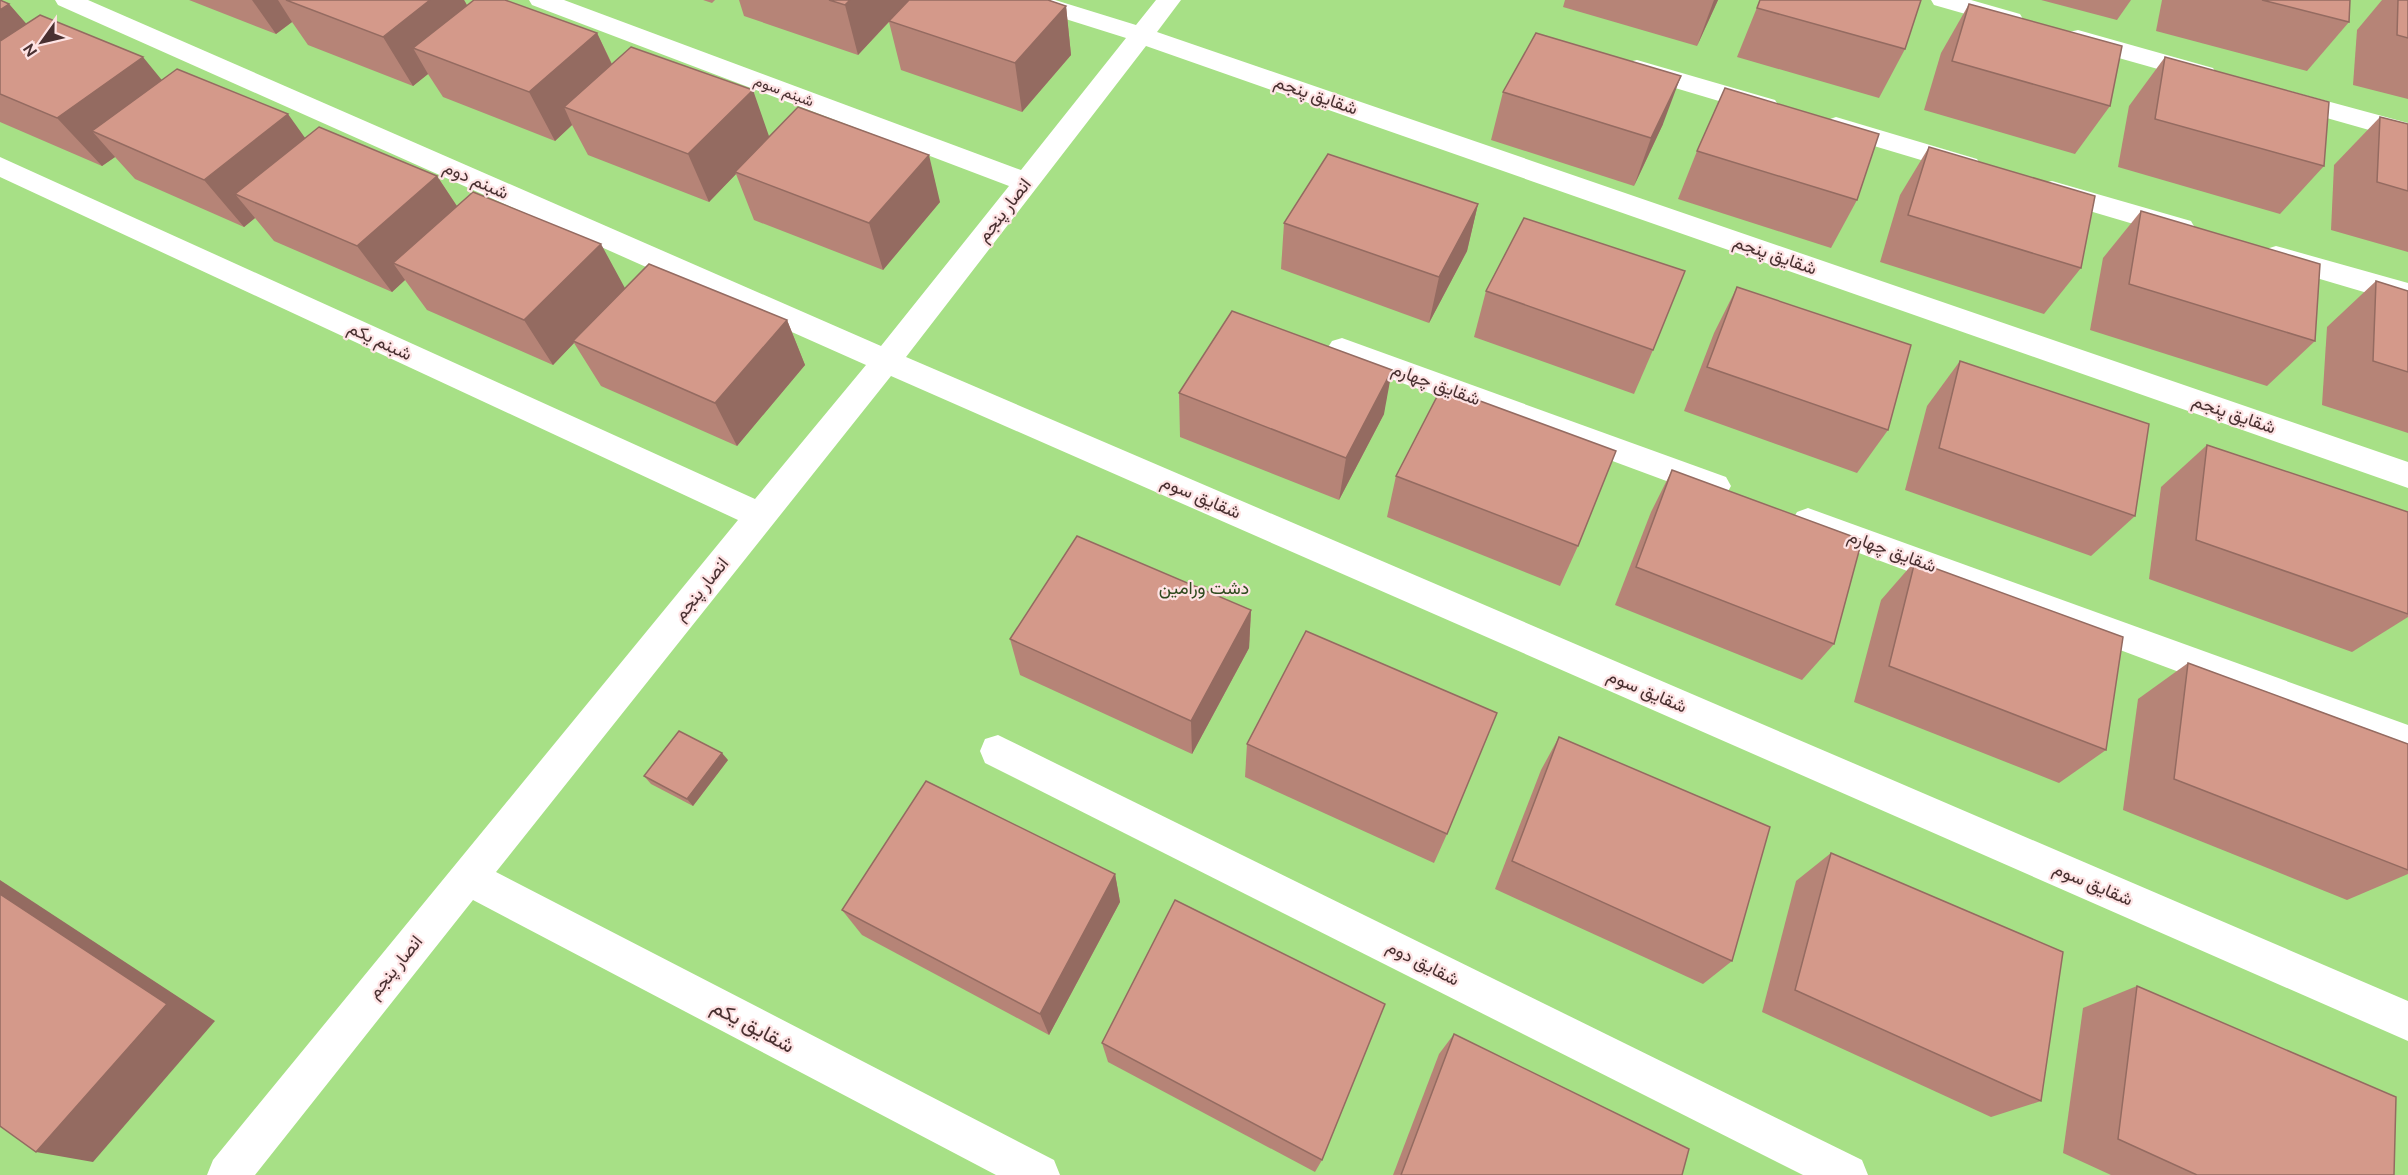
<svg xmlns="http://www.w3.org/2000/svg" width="2408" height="1175" font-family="Ubuntu,Vazirmatn,sans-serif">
<rect width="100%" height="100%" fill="#fad2d4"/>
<!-- green -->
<rect fill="#a7e086" x="0" y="0" width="2408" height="1175"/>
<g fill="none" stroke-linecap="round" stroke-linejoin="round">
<!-- minor -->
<g fill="#fff" fill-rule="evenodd">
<path d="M55,0H88L881,346L1009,186L532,5L529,0H564L1021,170L1126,38L1021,5L1018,0H1055L1136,25L1156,0H1181L1157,32L2408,462V488L1146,46L906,357L2408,1001V1041L891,376L496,872L1054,1160L1060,1175H996L473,900L255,1175H207L213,1160L738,520L0,177V157L755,499L866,365L58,5Z"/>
<path d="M1931,0H1971L2020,14L2023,19L2020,24L2011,27L1934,5Z"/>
<path d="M2078,30L2213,68L2217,74L2213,80L2204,82L2069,44L2066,38L2069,32Z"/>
<path d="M1637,60L1775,100L1779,106L1775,112L1766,115L1628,74L1624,68L1628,62Z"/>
<path d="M2286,90L2408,123V141L2277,104L2273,98L2277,92Z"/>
<path d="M1836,117L1977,159L1981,165L1977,171L1968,174L1827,132L1823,126L1827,120Z"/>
<path d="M2052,181L2191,221L2195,228L2191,235L2181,238L2042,197L2039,190L2042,183Z"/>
<path d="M2276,246L2408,283V305L2266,263L2262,256L2266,249Z"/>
<path d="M1342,338L1726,477L1731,486L1726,495L1715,499L1332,357L1327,349L1332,341Z"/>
<path d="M1808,508L2408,725V757L1797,530L1792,521L1797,512Z"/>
<path d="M998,735L1862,1160L1868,1175H1803L985,763L980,751L985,739Z"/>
</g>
</g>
<!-- wall -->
<g fill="#b68477">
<path d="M0,0L9,4L26,24L162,80L305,138L437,176L457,206L625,289L787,320L805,365L737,446L601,386L574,343L553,365L427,310L405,280L392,292L274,241L255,218L244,227L135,179L115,157L102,166L0,122Z"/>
<path d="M189,0H464L467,5L597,33L612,64L769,137L940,202L883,270L754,220L736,174L709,202L588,155L572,125L555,141L443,97L428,74L413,86L308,45L292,22L276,34Z"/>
<path d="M703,0H715L712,3Z"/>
<path d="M739,0H1048L1066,6L1071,55L1022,112L901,70L889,22L858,55L744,16Z"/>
<path d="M1565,0H1718L1697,46L1563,7Z"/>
<path d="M1760,0L1905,49L1879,98L1737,57Z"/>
<path d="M2041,0H2131L2117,20Z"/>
<path d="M2162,0H2350L2349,22L2307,71L2156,31Z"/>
<path d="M2382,0H2408V99L2353,85L2357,30Z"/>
<path d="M1969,4L2110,106L2075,154L1924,110L1941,53Z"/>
<path d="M2165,57L2324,166L2280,214L2118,167L2129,106Z"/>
<path d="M1503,92L1663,124L1634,186L1491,140Z"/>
<path d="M2380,117L2408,124V252L2331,230L2334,165Z"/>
<path d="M1929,147L2081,268L2044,314L1880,262L1900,195Z"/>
<path d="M1697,151L1857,200L1831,248L1678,199Z"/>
<path d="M1478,204L1467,251L1429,323L1281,269L1284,223Z"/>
<path d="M2141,211L2315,341L2267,386L2090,330L2103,258Z"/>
<path d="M2376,281L2408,291V433L2322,405L2327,327Z"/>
<path d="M1737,287L1888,430L1857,473L1684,411L1714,333Z"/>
<path d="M1486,291L1653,350L1634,394L1474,337Z"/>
<path d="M1960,361L2135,516L2091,556L1905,490L1927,406Z"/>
<path d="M1179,393L1384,414L1339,500L1180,437Z"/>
<path d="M2207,445L2408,512V617L2352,652L2149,579L2161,487Z"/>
<path d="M1672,470L1834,644L1802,680L1615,605L1651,512Z"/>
<path d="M1396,476L1578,546L1560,586L1387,517Z"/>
<path d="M1915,561L2106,750L2059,783L1854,702L1881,600Z"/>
<path d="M1251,610L1249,648L1192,754L1020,675L1010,639Z"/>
<path d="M2188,663L2408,744V874L2347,900L2123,810L2138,699Z"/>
<path d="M1559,737L1732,961L1703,984L1495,889L1541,770Z"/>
<path d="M1247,744L1447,834L1434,863L1245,777Z"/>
<path d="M728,760L693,806L651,784L644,776Z"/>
<path d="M1831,853L2041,1101L1991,1117L1762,1012L1796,881Z"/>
<path d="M1115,874L1120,902L1049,1035L862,935L842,910Z"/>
<path d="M2137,986L2394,1175H2111L2063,1153L2083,1008Z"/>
<path d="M1454,1034L1682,1175H1393L1439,1054Z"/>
<path d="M1102,1043L1322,1160L1315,1172L1108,1062Z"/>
</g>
<!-- shaded-wall -->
<g fill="#946b61">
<path d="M252,0H278L292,22L276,34Z"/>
<path d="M430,0H464L481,31L413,48L428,74L413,86L383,37Z"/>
<path d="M850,0H909L858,55L845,5Z"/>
<path d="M1714,0H1718L1697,46Z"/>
<path d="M9,4L52,53L0,89V10Z"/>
<path d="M1066,6L1071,55L1022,112L1015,63Z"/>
<path d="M597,33L620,82L564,107L572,125L555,141L529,92Z"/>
<path d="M143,57L183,106L92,131L115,157L102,166L57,118Z"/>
<path d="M1681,76L1663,124L1634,186L1651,138Z"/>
<path d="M753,90L770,139L735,172L736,174L709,202L688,154Z"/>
<path d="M288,114L323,163L235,194L255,218L244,227L204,180Z"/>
<path d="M929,155L940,202L883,270L869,223Z"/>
<path d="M437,176L468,223L393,263L405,280L392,292L357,246Z"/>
<path d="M1478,204L1467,251L1429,323L1439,277Z"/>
<path d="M601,244L626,290L573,341L574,343L553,365L524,320Z"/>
<path d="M787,320L805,365L737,446L715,403Z"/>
<path d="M1392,370L1384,414L1339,500L1346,458Z"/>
<path d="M1251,610L1249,648L1192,754L1191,721Z"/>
<path d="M722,753L728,760L693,806L687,799Z"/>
<path d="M1115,874L1120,902L1049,1035L1040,1014Z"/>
<path d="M0,880L215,1021L93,1162L36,1152L0,894Z"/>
</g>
<!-- building -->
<g fill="#d4998a" stroke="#946b61" stroke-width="1.5">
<path d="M0,0L9,4L0,10Z"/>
<path d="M286,0H430L383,37Z"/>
<path d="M474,0H505L597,33L529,92L413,48Z"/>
<path d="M829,0H850L845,5Z"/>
<path d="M909,0H1048L1066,6L1015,63L889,21Z"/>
<path d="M1760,0H1921L1905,49L1757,8Z"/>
<path d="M2262,0H2350L2349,22Z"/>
<path d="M2398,0H2408V38L2397,35Z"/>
<path d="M1969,4L2122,46L2110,106L1952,61Z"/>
<path d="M40,15L143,57L57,118L0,94V41Z"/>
<path d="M1536,33L1681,76L1651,138L1503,92Z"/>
<path d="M631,47L753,90L688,154L564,107Z"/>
<path d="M2165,57L2329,102L2324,166L2155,119Z"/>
<path d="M177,69L288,114L204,180L92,131Z"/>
<path d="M1725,88L1879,134L1857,200L1697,151Z"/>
<path d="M798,107L929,155L869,223L735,172Z"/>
<path d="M2380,117L2408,124V191L2377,182Z"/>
<path d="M319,127L437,176L357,246L235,194Z"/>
<path d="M1929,147L2095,196L2081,268L1908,215Z"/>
<path d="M1328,154L1478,204L1439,277L1284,223Z"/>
<path d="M473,192L601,244L524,320L393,263Z"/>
<path d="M2141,211L2320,264L2315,341L2129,284Z"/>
<path d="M1524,218L1685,271L1653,350L1486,291Z"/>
<path d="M649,264L787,320L715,403L573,341Z"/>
<path d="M2376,281L2408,291V372L2373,361Z"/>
<path d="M1737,287L1911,345L1888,430L1707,367Z"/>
<path d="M1232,311L1392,370L1346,458L1179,393Z"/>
<path d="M1960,361L2149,424L2135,516L1939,448Z"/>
<path d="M1442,387L1616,451L1578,546L1396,476Z"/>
<path d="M2207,445L2408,512V614L2196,540Z"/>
<path d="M1672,470L1862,540L1834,644L1636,567Z"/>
<path d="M1077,536L1251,610L1191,721L1010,639Z"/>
<path d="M1915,561L2123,637L2106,750L1889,666Z"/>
<path d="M1306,631L1497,713L1447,834L1247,744Z"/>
<path d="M2188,663L2408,744V870L2174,779Z"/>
<path d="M679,731L722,753L687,799L644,776Z"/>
<path d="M1559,737L1770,827L1732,961L1512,861Z"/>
<path d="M926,781L1115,874L1040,1014L842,910Z"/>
<path d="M1831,853L2063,952L2041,1101L1795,990Z"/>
<path d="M0,894L167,1004L36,1152L0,1126Z"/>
<path d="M1175,900L1385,1004L1322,1160L1102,1043Z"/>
<path d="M2137,986L2396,1097L2394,1175H2197L2118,1139Z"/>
<path d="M1454,1034L1689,1149L1682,1175H1401Z"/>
</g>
<g text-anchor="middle" stroke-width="4.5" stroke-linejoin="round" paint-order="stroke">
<!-- far-street labels -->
<g font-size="15" fill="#493031" stroke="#fee3e4">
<text transform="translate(784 91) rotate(21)" y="5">شبنم سوم</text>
</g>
<!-- street labels -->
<g font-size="18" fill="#493031" stroke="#fee3e4">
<text transform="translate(1316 95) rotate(19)" y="6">شقایق پنجم</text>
<text transform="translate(476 180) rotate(24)" y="6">شبنم دوم</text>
<text transform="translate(1004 210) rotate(-52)" y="6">انصار پنجم</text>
<text transform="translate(1775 255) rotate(19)" y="6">شقایق پنجم</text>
<text transform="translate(380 341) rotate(25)" y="6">شبنم یکم</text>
<text transform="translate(1436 384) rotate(20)" y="6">شقایق چهارم</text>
<text transform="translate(2234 414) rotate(19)" y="6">شقایق پنجم</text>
<text transform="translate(1201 497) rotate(23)" y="6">شقایق سوم</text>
<text transform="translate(1892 551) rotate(20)" y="6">شقایق چهارم</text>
<text transform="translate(701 589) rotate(-51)" y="6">انصار پنجم</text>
<text transform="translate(1647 691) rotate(23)" y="6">شقایق سوم</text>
<text transform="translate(2093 884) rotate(23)" y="6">شقایق سوم</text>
<text transform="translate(1423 963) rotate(27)" y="6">شقایق دوم</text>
<text transform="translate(395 967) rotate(-51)" y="6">انصار پنجم</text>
</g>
<!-- park labels -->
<g font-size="18" fill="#2f4a1e" stroke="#fee3e4">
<text x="1204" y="594">دشت ورامین</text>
</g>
<!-- near-street labels -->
<g font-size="21" fill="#493031" stroke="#fee3e4">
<text transform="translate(753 1026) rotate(28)" y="7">شقایق یکم</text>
</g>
</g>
<!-- north arrow -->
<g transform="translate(42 42) rotate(236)" stroke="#fee3e4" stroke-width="4.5" paint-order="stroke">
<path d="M0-4.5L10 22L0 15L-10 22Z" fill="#493031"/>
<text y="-9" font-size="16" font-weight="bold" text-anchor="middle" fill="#493031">N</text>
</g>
</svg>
